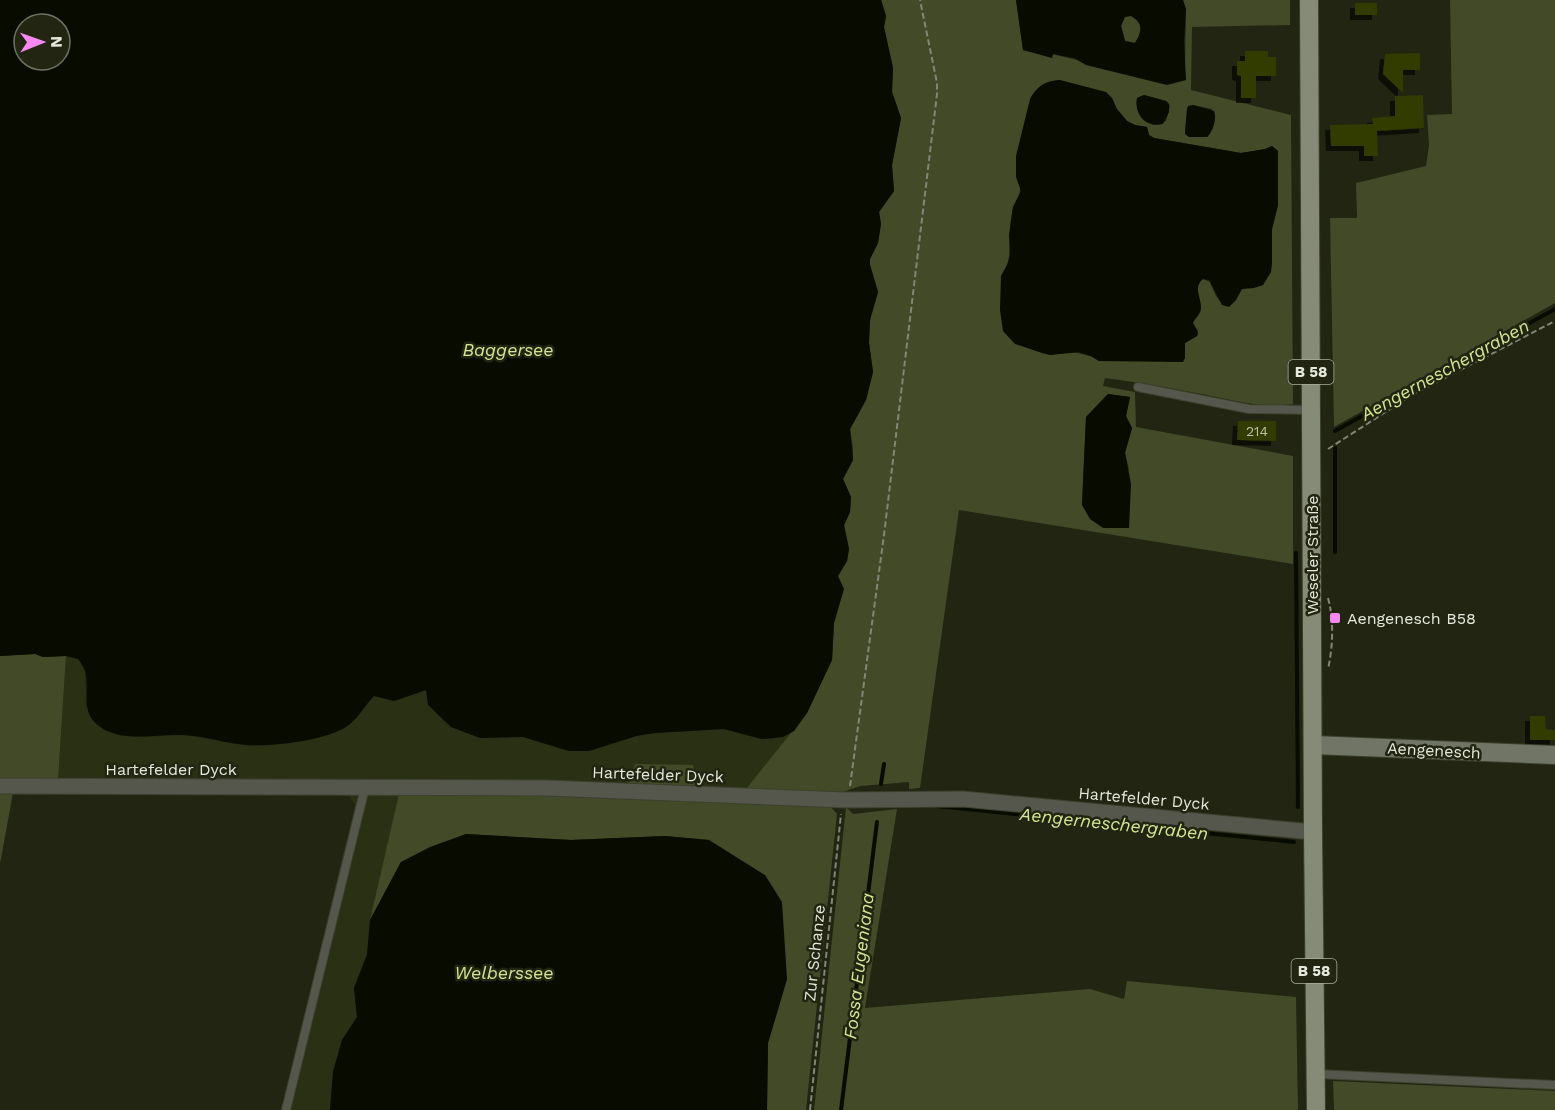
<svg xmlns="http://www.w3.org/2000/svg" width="1555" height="1110" font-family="'Work Sans',sans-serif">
<defs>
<filter id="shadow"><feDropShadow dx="-5" dy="5" stdDeviation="0" flood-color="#0009"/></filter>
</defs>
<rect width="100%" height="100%" fill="#212511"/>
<!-- built -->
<path fill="#2a3014" d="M66,656L79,659L85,671L86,707L140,737L185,735L249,746L363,707L374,696L394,701L426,690L480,738L523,737L569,751H589L636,736L655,733L724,729L761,739H772L794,731L746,789L698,787L635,764L628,784L403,781L370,920L367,955L354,988L357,1017L342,1040L333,1072L330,1110H281L355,805L348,794L58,779Z"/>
<!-- green -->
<g fill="#424a28" fill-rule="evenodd">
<path d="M881,0H1016L1023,50L1052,57V54L1081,61L1185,65L1186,9L1183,0H1290V25L1192,27L1191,90L1291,115L1293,404C1260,409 1229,399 1196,393C1166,387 1136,382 1105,378L1103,386L1135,392L1136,427L1293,456V564L959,510L920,788L909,789V782L861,786L839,793L746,789L807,713L832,660L834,623L843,589L838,576L847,561L849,549L844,525L850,512L851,497L843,479L853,460V448L850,429L866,400L873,372L869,343L870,320L878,292L870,265V259L878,243L881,224L879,212L894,191L892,165L901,118L892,92L893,68L884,27L886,16ZM1144,95L1166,101L1170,106L1166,121L1154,125C1142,120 1135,112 1137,98ZM1112,98L1116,109L1127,121L1135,125L1147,127L1149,135L1154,138L1241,153L1266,149L1272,146L1278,151V205L1272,229V263L1252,288L1243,287L1222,304L1216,296L1210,282L1203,279C1192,287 1202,298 1200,309C1199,315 1195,318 1193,323L1198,331L1197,336L1185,343V356L1176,361H1099C1082,350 1068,353 1050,355L1005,271C1013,252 1008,232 1012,213C1013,203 1021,197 1020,186ZM1193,105L1212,109L1208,137H1189L1185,131L1187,109ZM1108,394L1130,397L1126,416L1132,428L1125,453L1129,470L1082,505L1086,417Z"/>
<path d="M1450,0H1555V303L1334,427L1330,218H1357L1356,183L1426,166L1429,145L1427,115L1452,114Z"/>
<path d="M1125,16C1144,14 1143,31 1135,43L1125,41L1121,25Z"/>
<path d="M35,654L43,657L66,656L58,780H0V656Z"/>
<path d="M635,764L693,765L698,787L628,784Z"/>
<path d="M0,793H13L0,864Z"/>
<path d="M399,794L544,795L830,806L837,814L806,1110H767L768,1043L787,979L709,840L665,836L571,840L466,834L401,862L370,920Z"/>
<path d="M846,807L853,814L897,809L865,1008L1090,989L1124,999L1127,981L1296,997L1298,1110H814Z"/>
<path d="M1333,1081L1555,1091V1110H1334Z"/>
</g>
<!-- water -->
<g fill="#070b00" fill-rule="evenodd">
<path d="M0,0H881L886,16L884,27L893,68L892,92L901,118L892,165L894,191L879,212L881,224L878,243L870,259V265L878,292L870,320L869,343L873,372L866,400L850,429L853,460L843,479L851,497L850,512L844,525L849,549L847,561L838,576L844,589L834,623L832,660L807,713L794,731L783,737L762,739L724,729L655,733L636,736L589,751H569L523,737L480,738L451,727L428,705L426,690L394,701L374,696C365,705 359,717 350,724C332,740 272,747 248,745C227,744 206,736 184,735C157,733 123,744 99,726C79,712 91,691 85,671C84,667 81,663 78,659L66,656L43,657L35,654L0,656ZM24,24H60V60H24Z"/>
<path d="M1016,0H1183L1186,9L1184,41L1186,80L1167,85L1086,65L1074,58L1053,54L1052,58L1023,50ZM1131,16C1143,23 1143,31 1135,43L1125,41L1121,26L1125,17Z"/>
<path d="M1060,80L1106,92L1112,98L1117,109L1127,121L1135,125L1147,127L1149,135L1154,138L1241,153L1265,149L1272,146L1278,151V205L1272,229V263L1271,272L1263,285L1254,288L1242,289L1236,300L1229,307L1222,305L1209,280L1203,279C1192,288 1202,298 1201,309C1200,315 1195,318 1193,323L1198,333L1197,336L1185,343V358L1183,362L1099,361L1091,356L1078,352L1050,355L1042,353L1015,344L1003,331L1000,310L1001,276L1008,263L1010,255L1009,235L1013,207L1021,191L1016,177V156L1030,99C1037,86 1045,81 1060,80Z"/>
<path d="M1144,95L1166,101L1169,104V112L1163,124C1146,128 1134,115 1137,98Z"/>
<path d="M1193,105L1214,111C1217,118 1213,132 1207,137H1189L1185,134L1187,109L1188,106Z"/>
<path d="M1108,394L1130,397L1126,416L1132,428L1125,453L1131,484L1129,528H1103L1090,519L1082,505L1086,417Z"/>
<path d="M466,834L571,840L665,836L709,840L765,875L782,902L787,979L768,1043L767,1110H330L333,1072L342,1040L357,1017L354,988L367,955L370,920L401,862L430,847Z"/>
</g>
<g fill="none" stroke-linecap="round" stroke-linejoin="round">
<!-- stream -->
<g stroke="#070b00" stroke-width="4">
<path d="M1335,431L1555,309"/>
<path d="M1335,448V552"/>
<path d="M1296,553L1298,807"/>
<path d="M881,784L884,764"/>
<path d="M937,806L1294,842"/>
<path d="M841,1110L877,822"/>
</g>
</g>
<!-- building -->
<g fill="#313a02" filter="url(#shadow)">
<rect x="1355" y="3" width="22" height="12"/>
<path d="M1245,51H1268V57H1276V76H1256V98H1241V76L1237,75V61H1245Z"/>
<path d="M1420,53V70H1403V93L1383,74L1385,54Z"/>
<path d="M1423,95L1424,128L1377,131L1378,156H1364V146H1331L1330,125L1373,124L1372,118L1395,116V96Z"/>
<path d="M1238,421H1276V441L1237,440Z"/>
<path d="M1530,716H1545L1546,729L1555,730V740H1530Z"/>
</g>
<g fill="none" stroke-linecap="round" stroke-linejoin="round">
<!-- lane casing -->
<g stroke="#3c402d" stroke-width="10">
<g id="lane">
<path d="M1138,387L1249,409L1311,410"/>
<path d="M1317,1074L1555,1085"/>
<path d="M286,1110L365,788"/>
</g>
</g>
<!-- street casing -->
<g stroke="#3c402d" stroke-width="17">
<path id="street" d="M0,786L548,788L845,800L963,799L1313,832"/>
</g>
<!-- secondary casing -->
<g stroke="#3c402d" stroke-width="20">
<path id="secondary" d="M1314,745L1555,755"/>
</g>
<!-- primary casing -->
<g stroke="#3c402d" stroke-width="20">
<path id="primary" d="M1309,0L1313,832L1316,1110"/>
</g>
<!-- path -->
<g stroke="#828676" stroke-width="2" stroke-dasharray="6 3" stroke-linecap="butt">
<path d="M1328,449L1412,395L1555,321"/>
<path d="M1328,598C1334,620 1333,647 1328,669"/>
<path d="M850,786L884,535L937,94V83L920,0"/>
<path d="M810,1110L841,814"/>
</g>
<!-- lane -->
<use href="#lane" stroke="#55574d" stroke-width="8"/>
<!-- street -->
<use href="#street" stroke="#55574d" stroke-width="15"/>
<!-- secondary -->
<use href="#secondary" stroke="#707565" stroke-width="18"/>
<!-- primary -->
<use href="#primary" stroke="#868b77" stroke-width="18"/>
</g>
<!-- markers -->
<rect fill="#f589ef" stroke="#212511" stroke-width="2" x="1329" y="612" width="12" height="12" rx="3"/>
<g text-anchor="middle" stroke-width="5" stroke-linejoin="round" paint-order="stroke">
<!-- number labels -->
<g font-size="14" fill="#b8bda6">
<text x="1257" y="436">214</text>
</g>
<!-- shield labels -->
<g fill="#212511" stroke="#aaae9f" stroke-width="1.5">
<rect x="1288.5" y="360" width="45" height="24" rx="4.5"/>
<rect x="1291.5" y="959" width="45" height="24" rx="4.5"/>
</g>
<g font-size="15" font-weight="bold" fill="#e5e9dc">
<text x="1311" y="377">B 58</text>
<text x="1314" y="976">B 58</text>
</g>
<!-- street labels -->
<g font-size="16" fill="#e5e9dc" stroke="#212511">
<text transform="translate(1312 555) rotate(-90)" y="6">Weseler Straße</text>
<text transform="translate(1434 750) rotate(3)" y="6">Aengenesch</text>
<text x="171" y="775">Hartefelder Dyck</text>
<text transform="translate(658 774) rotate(2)" y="6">Hartefelder Dyck</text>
<text transform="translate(1144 798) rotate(5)" y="6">Hartefelder Dyck</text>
<text transform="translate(814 953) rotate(-84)" y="6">Zur Schanze</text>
</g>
<!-- poi labels -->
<g font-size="16" fill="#e5e9dc" stroke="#212511" text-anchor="start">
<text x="1347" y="624">Aengenesch B58</text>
</g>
<!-- water labels -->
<g font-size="18" font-style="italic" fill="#d3e695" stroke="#212511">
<text x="508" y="356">Baggersee</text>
<text transform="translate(1445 370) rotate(-29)" y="6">Aengerneschergraben</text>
<text transform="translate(1114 824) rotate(6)" y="6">Aengerneschergraben</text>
<text transform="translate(859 966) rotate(-83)" y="6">Fossa Eugeniana</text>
<text x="504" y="979">Welberssee</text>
</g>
</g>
<!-- north arrow -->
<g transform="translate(42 42) rotate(89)"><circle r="28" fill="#212511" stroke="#6f7362" stroke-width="1.5"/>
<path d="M0-4.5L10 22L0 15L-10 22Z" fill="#f589ef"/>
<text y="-9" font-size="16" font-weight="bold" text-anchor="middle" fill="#e5e9dc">N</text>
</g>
</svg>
